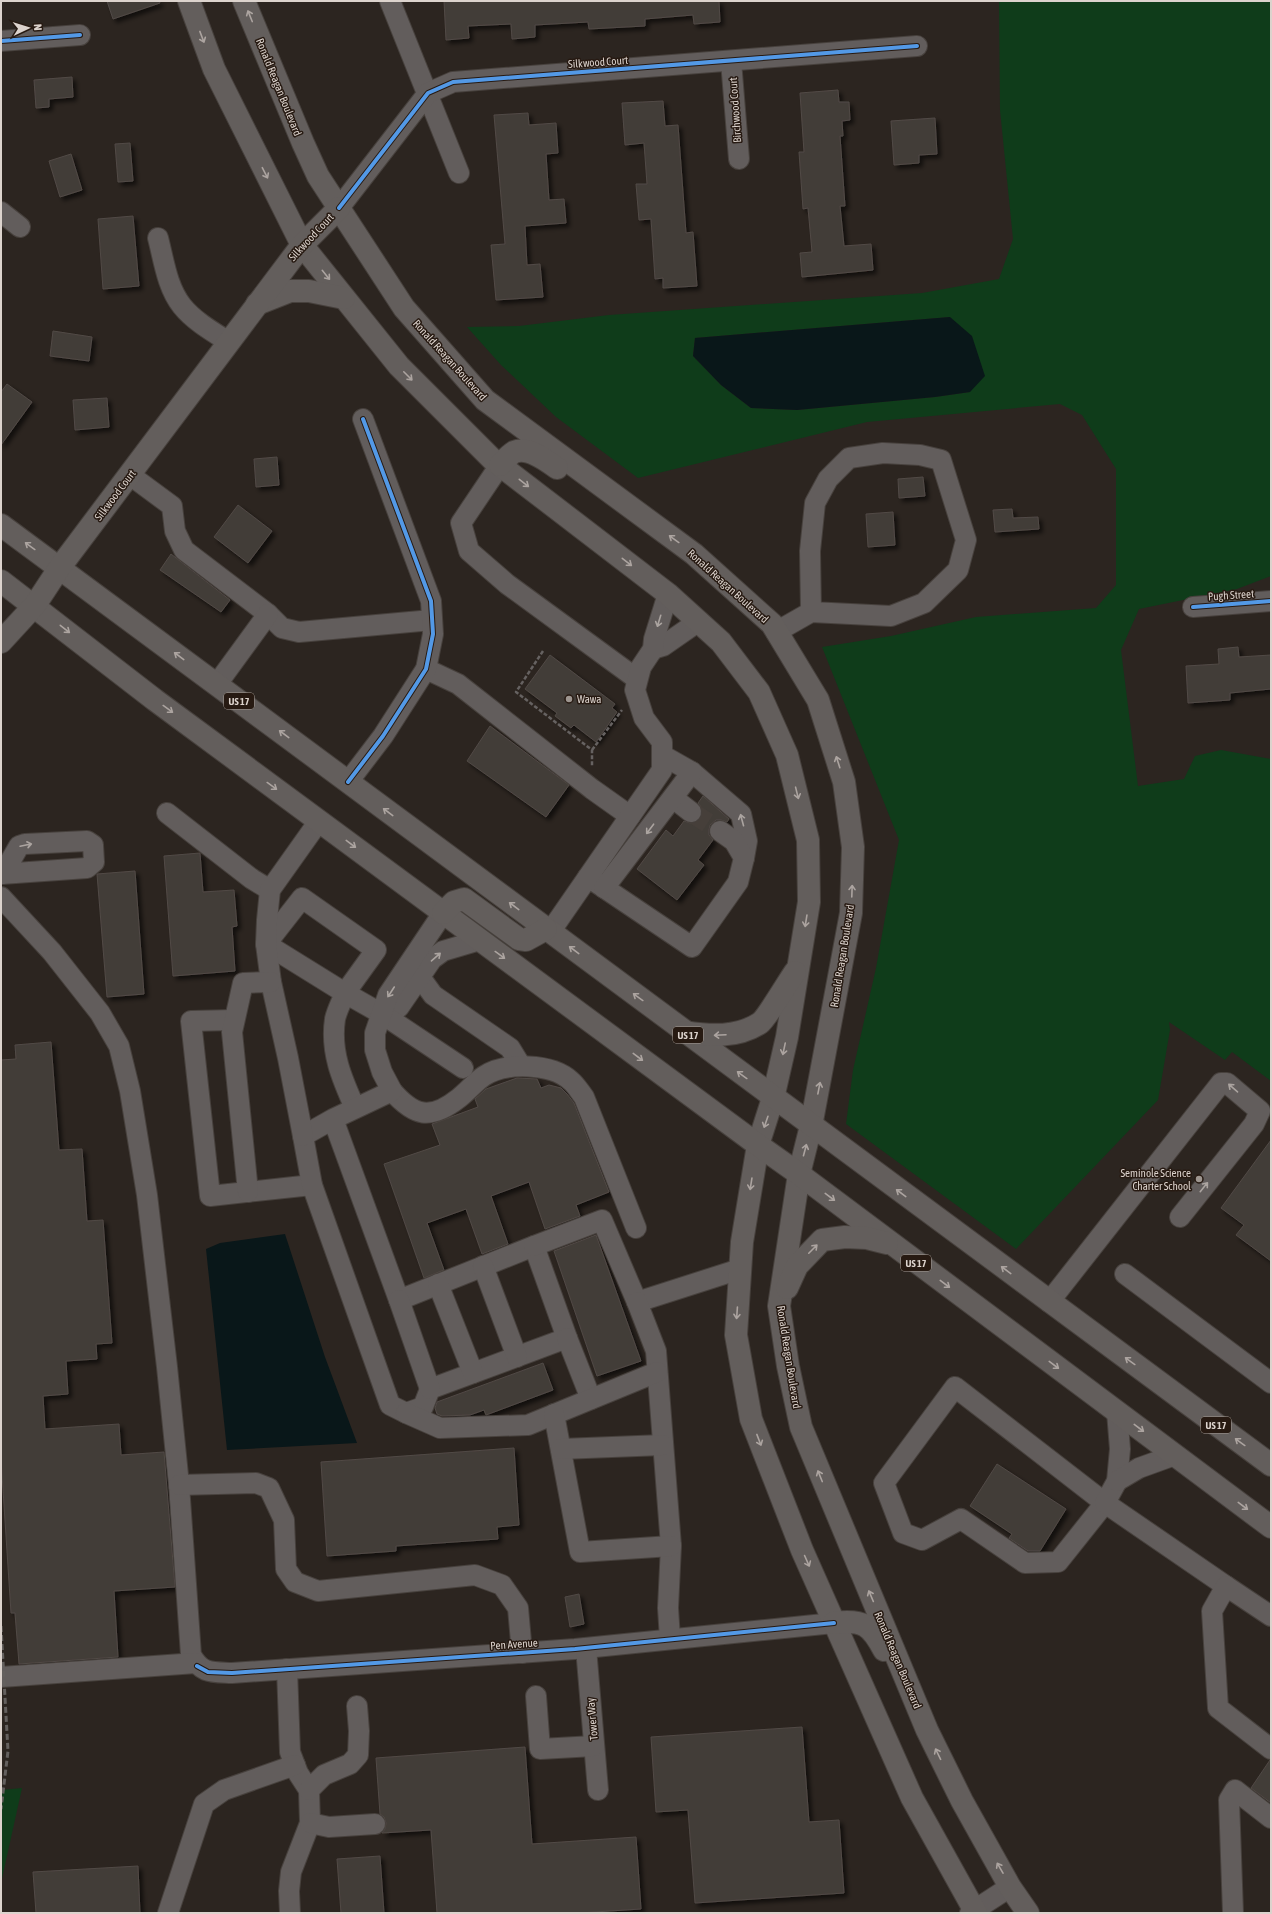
<svg xmlns="http://www.w3.org/2000/svg" width="1272" height="1914" font-family="'Asap Condensed',sans-serif">
<defs>
<filter id="shadow"><feDropShadow dx="3.5" dy="3.5" stdDeviation="2" flood-color="#0009"/></filter>
</defs>
<rect width="100%" height="100%" fill="#2c2520"/>
<!-- green -->
<g fill="#0f3c1a" fill-rule="evenodd">
<path d="M999,1H1271V576L1237,589L1139,609L1121,650L1138,786L1184,779L1195,756L1221,750L1271,759V1081L1232,1052L1225,1060L1169,1022L1170,1030L1158,1100L1016,1249L846,1124L853,1070L876,968L899,840L822,647L891,636L976,617L1096,608L1116,585V469L1082,415L1060,404L867,422L638,478L556,417L501,365L467,327L519,326L609,315L922,293L999,279L1013,239L1000,110ZM950,317L970,392L935,397L797,410L751,408L721,385L693,356L695,338Z"/>
<path d="M22,1788L1,1883V1790Z"/>
</g>
<!-- water -->
<g fill="#091719">
<path d="M950,317L972,336L985,376L970,392L935,397L797,410L751,408L721,385L693,356L695,338Z"/>
<path d="M285,1234L325,1357L357,1443L227,1450L206,1249L220,1243Z"/>
</g>
<!-- building -->
<g fill="#433c38" stroke="#514a46" filter="url(#shadow)">
<path d="M107,1H159L160,3L113,19Z"/>
<path d="M444,1H719L720,22L694,24L693,15L645,19V26L589,29L588,22L535,25V37L512,39L511,24L468,26L469,38L446,40Z"/>
<path d="M72,77L73,97L49,99V107L36,108L34,80Z"/>
<path d="M838,90L839,102H849L850,120L842,121L843,136H840L845,206H840L844,246L871,244L873,270L802,277L800,253L812,252L808,208L803,209L799,152H804L800,93Z"/>
<path d="M663,101L665,126L678,125L686,233L693,232L697,286L663,288V278L655,279L651,219L639,220L636,184H647L644,143L625,145L622,103Z"/>
<path d="M528,113L529,125L556,123L558,153L546,154L549,200L564,199L566,223L525,226L527,265L540,264L543,297L496,300L491,245L505,244L494,115Z"/>
<path d="M935,118L937,154L919,155V163L894,165L891,121Z"/>
<path d="M130,143L133,181L118,182L115,144Z"/>
<path d="M71,154L82,190L60,197L49,161Z"/>
<path d="M133,216L139,286L103,289L98,219Z"/>
<path d="M53,331L92,337L89,361L50,356Z"/>
<path d="M7,384L32,402L1,445V392Z"/>
<path d="M107,398L109,427L75,430L73,400Z"/>
<path d="M277,457L279,485L256,487L254,459Z"/>
<path d="M923,477L925,496L899,498L898,479Z"/>
<path d="M238,505L272,531L248,563L214,537Z"/>
<path d="M1012,509L1013,518L1038,517L1039,529L995,532L993,510Z"/>
<path d="M893,512L895,545L868,547L866,514Z"/>
<path d="M171,554L230,600L221,612L160,570Z"/>
<path d="M1238,647L1239,657L1271,655V689L1230,693V700L1188,703L1186,666L1219,664L1218,649Z"/>
<path d="M550,655L615,704L612,708L617,712L596,742L574,725L571,728L555,716L557,713L525,689Z"/>
<path d="M490,726L569,785L546,817L467,761Z"/>
<path d="M703,796L729,819L727,822L721,820H716L710,825L709,830V835L713,840L698,860L704,865L677,900L637,869L666,830L673,836L684,821L690,823L700,819L702,813L701,807L698,803Z"/>
<path d="M200,853L203,892L234,890L237,926L232,927L235,971L173,976L164,856Z"/>
<path d="M135,871L144,994L107,997L97,874Z"/>
<path d="M51,1042L59,1150L82,1149L87,1221L103,1220L112,1343L96,1344L97,1359L66,1361L68,1394L43,1396L45,1429L119,1424L121,1455L164,1452L175,1587L114,1591L118,1657L19,1664L15,1613H11L1,1459V1060L16,1059L15,1045Z"/>
<path d="M517,1078L537,1079L541,1088L549,1085L561,1088L567,1094L574,1103L609,1192L576,1205L580,1216L545,1229L529,1182L491,1196L508,1244L482,1254L466,1209L427,1223L444,1270L424,1278L384,1164L440,1145L432,1124L478,1107L475,1099L486,1089Z"/>
<path d="M1271,1140V1261L1236,1235L1244,1225L1221,1208Z"/>
<path d="M596,1235L641,1361L597,1376L554,1251Z"/>
<path d="M543,1363L553,1390L486,1415L484,1410L470,1415L442,1416L437,1414L435,1408L437,1402Z"/>
<path d="M514,1448L519,1525L497,1527L498,1539L396,1546V1551L327,1556L321,1462Z"/>
<path d="M997,1464L1066,1509L1040,1551H1028L1009,1538L1012,1534L970,1506Z"/>
<path d="M579,1594L584,1624L570,1627L565,1597Z"/>
<path d="M802,1727L809,1822L839,1820L844,1893L695,1903L688,1810L656,1812L651,1737Z"/>
<path d="M525,1747L532,1844L636,1837L641,1909L579,1913H437L431,1830L382,1833L385,1829L386,1823L384,1817L380,1814L376,1758Z"/>
<path d="M1270,1760H1271V1803L1251,1788Z"/>
<path d="M380,1856L384,1913H341L337,1859Z"/>
<path d="M138,1866L140,1913H36L33,1872Z"/>
</g>
<g fill="none" stroke-linecap="round" stroke-linejoin="round">
<!-- minor-tunnel -->
<path stroke="#463f3a" stroke-width="20" stroke-dasharray="20 10" stroke-linecap="butt" d="M691,812L720,831"/>
<!-- minor casing -->
<g stroke="#47413d" stroke-width="22">
<g id="minor">
<path d="M390,1L459,173"/>
<path d="M1,41L80,35"/>
<path d="M731,61L739,159"/>
<path d="M339,208L428,93L453,82L917,46"/>
<path d="M1,212L20,227"/>
<path d="M158,238C164,261 167,287 182,306C194,321 213,332 229,342"/>
<path d="M500,465L461,523L469,551L507,584L637,679"/>
<path d="M130,475L172,506L175,531L184,550L268,614L282,628L299,632L432,620"/>
<path d="M1193,607L1271,601"/>
<path d="M776,632L811,612L891,616L924,603L958,570L966,540L941,460L920,455L883,453L849,458L828,479L815,503L810,551L811,612"/>
<path d="M653,649L663,646L699,621"/>
<path d="M426,669L458,684L592,789L630,816"/>
<path d="M217,684L268,614"/>
<path d="M662,755L692,772L741,814L747,841L744,858"/>
<path d="M348,782L383,736L426,669L433,634L431,601L363,419"/>
<path d="M673,798L691,812"/>
<path d="M167,813L252,879L270,890"/>
<path d="M1,874L87,868L94,862L93,845L87,841L25,844L19,846L3,874"/>
<path d="M588,877L692,947L738,882L744,858L734,841L720,831"/>
<path d="M604,888L692,772"/>
<path d="M1,897L52,952L100,1013L119,1046L130,1091L147,1195L167,1367L179,1485L191,1655C202,1674 211,1672 232,1673L575,1649L834,1623"/>
<path d="M550,932L662,770V742L644,718L635,690L641,667L653,649L654,639L668,594"/>
<path d="M420,977L433,995L510,1048L521,1066"/>
<path d="M382,1014L393,1012L399,1007L432,959L443,951L480,940"/>
<path d="M234,1020L191,1021L210,1196L312,1185"/>
<path d="M392,1091C414,1116 430,1121 459,1098C468,1091 475,1082 484,1076C505,1062 552,1063 571,1081C576,1085 580,1092 584,1097L636,1228"/>
<path d="M355,1108C342,1079 330,1052 335,1019C337,1010 342,1001 345,993L266,944L302,898L376,950L345,993L382,1014L463,1068"/>
<path d="M333,1119L399,1300L534,1246L567,1338L430,1389L423,1407L406,1413L390,1405L312,1185L303,1136L333,1119L392,1091L382,1072L375,1050V1033L388,995L443,913"/>
<path d="M303,1136L288,1058L271,982L266,944L267,920L270,890L319,821"/>
<path d="M248,1192L232,1032L243,983L271,982"/>
<path d="M534,1246L602,1220L637,1302L740,1269"/>
<path d="M483,1266L517,1357"/>
<path d="M1125,1274L1271,1383"/>
<path d="M438,1284L473,1373"/>
<path d="M399,1300L430,1389"/>
<path d="M637,1302L656,1351L671,1546L668,1608L670,1639"/>
<path d="M1049,1302L1221,1083H1227L1260,1111L1254,1124L1180,1217"/>
<path d="M567,1338L591,1399"/>
<path d="M955,1387L1105,1503L1058,1562L1025,1563L961,1519L922,1540L903,1533L884,1483Z"/>
<path d="M1117,1412L1120,1449L1117,1481L1105,1503L1226,1586"/>
<path d="M406,1413L440,1428L528,1425L657,1372"/>
<path d="M554,1414L580,1552L671,1546"/>
<path d="M561,1449L663,1445"/>
<path d="M1117,1481L1139,1468L1175,1455"/>
<path d="M179,1485L256,1483L269,1488L284,1520L286,1569L295,1582L318,1591L475,1575L502,1585L518,1608L522,1653"/>
<path d="M1271,1616L1226,1586L1212,1611L1218,1708L1271,1749"/>
<path d="M586,1648L598,1790"/>
<path d="M287,1669L290,1752L298,1773L309,1790L310,1823L291,1872L289,1891L290,1913"/>
<path d="M1,1677L196,1663"/>
<path d="M536,1696L540,1749L594,1746"/>
<path d="M309,1790L324,1775L350,1764L358,1755L359,1731L357,1706"/>
<path d="M310,1823L329,1827L375,1824"/>
<path d="M168,1913L204,1804L224,1790L295,1765"/>
<path d="M970,1913L1010,1887"/>
<path d="M1233,1913L1229,1800L1235,1790L1271,1818"/>
</g>
</g>
<!-- major casing -->
<g stroke="#47413d" stroke-width="24">
<g id="major">
<path d="M189,1L214,69L302,245L399,366L492,459L668,594L721,642L759,692L787,755L808,840L809,902L787,1037L773,1098L758,1145L742,1242L736,1335L751,1419L802,1550L912,1798L976,1913"/>
<path d="M244,1L303,143L318,176L404,308L485,400L694,554L772,624L818,700L844,782L853,847L851,913L811,1126L799,1174L779,1306L788,1366L801,1427L927,1730L962,1801L1010,1887L1028,1913"/>
<path d="M257,304L290,291H309L344,298"/>
<path d="M500,465C504,461 509,455 514,452C529,446 547,461 557,468"/>
<path d="M1,525L1271,1465"/>
<path d="M1,581L155,700L758,1145L799,1174L1271,1527"/>
<path d="M1,642L35,605L60,567L302,245L339,208"/>
<path d="M443,913L454,902L464,899L519,939L526,940L546,929"/>
<path d="M685,1032C710,1036 737,1038 760,1023C767,1018 788,982 795,972"/>
<path d="M787,1288L797,1266L822,1240L845,1237L867,1238L887,1243"/>
<path d="M834,1623C863,1619 871,1625 884,1650"/>
</g>
</g>
<!-- path -->
<g stroke="#666261" stroke-width="2.5" stroke-dasharray="4 2" stroke-linecap="butt">
<path d="M543,651L516,692L592,750V766"/>
<path d="M592,750L622,710"/>
</g>
<!-- minor -->
<use href="#minor" stroke="#625d5c" stroke-width="20"/>
<!-- major -->
<use href="#major" stroke="#635e5c" stroke-width="22"/>
<!-- rail -->
<path stroke="#64605e" stroke-width="3" stroke-dasharray="6 3" stroke-linecap="butt" d="M1,1626L8,1751L1,1809"/>
<!-- cycleway casing -->
<g stroke="#271a12" stroke-width="6">
<g id="cycleway">
<path d="M1,41L80,35"/>
<path d="M339,208L428,93L453,82L917,46"/>
<path d="M1193,607L1271,601"/>
<path d="M348,782L383,736L426,669L433,634L431,601L363,419"/>
<path d="M197,1666L208,1672L232,1673L575,1649L834,1623"/>
</g>
</g>
<!-- cycleway -->
<use href="#cycleway" stroke="#5399e6" stroke-width="4"/>
</g>
<!-- one-way arrows -->
<defs><path id="oneway-shaft" d="M-6 0H5M1.5-3L5.5 0L1.5 3" fill="none" stroke-width="1.6" stroke-linecap="round" stroke-linejoin="round"/></defs>
<g stroke="#aca4a0">
<use href="#oneway-shaft" transform="translate(250 16) rotate(-112)"/>
<use href="#oneway-shaft" transform="translate(202 37) rotate(69)"/>
<use href="#oneway-shaft" transform="translate(265 173) rotate(63)"/>
<use href="#oneway-shaft" transform="translate(326 275) rotate(51)"/>
<use href="#oneway-shaft" transform="translate(408 376) rotate(45)"/>
<use href="#oneway-shaft" transform="translate(524 483) rotate(38)"/>
<use href="#oneway-shaft" transform="translate(674 539) rotate(-144)"/>
<use href="#oneway-shaft" transform="translate(30 546) rotate(-144)"/>
<use href="#oneway-shaft" transform="translate(627 562) rotate(38)"/>
<use href="#oneway-shaft" transform="translate(65 629) rotate(38)"/>
<use href="#oneway-shaft" transform="translate(179 656) rotate(-143)"/>
<use href="#oneway-shaft" transform="translate(168 709) rotate(36)"/>
<use href="#oneway-shaft" transform="translate(284 734) rotate(-143)"/>
<use href="#oneway-shaft" transform="translate(838 762) rotate(-108)"/>
<use href="#oneway-shaft" transform="translate(272 786) rotate(36)"/>
<use href="#oneway-shaft" transform="translate(797 793) rotate(76)"/>
<use href="#oneway-shaft" transform="translate(388 812) rotate(-143)"/>
<use href="#oneway-shaft" transform="translate(351 844) rotate(37)"/>
<use href="#oneway-shaft" transform="translate(852 891) rotate(-88)"/>
<use href="#oneway-shaft" transform="translate(514 906) rotate(-143)"/>
<use href="#oneway-shaft" transform="translate(806 921) rotate(99)"/>
<use href="#oneway-shaft" transform="translate(574 950) rotate(-143)"/>
<use href="#oneway-shaft" transform="translate(500 955) rotate(36)"/>
<use href="#oneway-shaft" transform="translate(638 997) rotate(-144)"/>
<use href="#oneway-shaft" transform="translate(720 1035) rotate(177)"/>
<use href="#oneway-shaft" transform="translate(784 1049) rotate(102)"/>
<use href="#oneway-shaft" transform="translate(638 1057) rotate(37)"/>
<use href="#oneway-shaft" transform="translate(742 1075) rotate(-144)"/>
<use href="#oneway-shaft" transform="translate(819 1088) rotate(-79)"/>
<use href="#oneway-shaft" transform="translate(766 1122) rotate(109)"/>
<use href="#oneway-shaft" transform="translate(805 1150) rotate(-75)"/>
<use href="#oneway-shaft" transform="translate(751 1184) rotate(99)"/>
<use href="#oneway-shaft" transform="translate(901 1193) rotate(-143)"/>
<use href="#oneway-shaft" transform="translate(830 1197) rotate(37)"/>
<use href="#oneway-shaft" transform="translate(813 1249) rotate(-45)"/>
<use href="#oneway-shaft" transform="translate(1006 1270) rotate(-143)"/>
<use href="#oneway-shaft" transform="translate(945 1284) rotate(37)"/>
<use href="#oneway-shaft" transform="translate(737 1313) rotate(94)"/>
<use href="#oneway-shaft" transform="translate(1130 1361) rotate(-144)"/>
<use href="#oneway-shaft" transform="translate(1054 1365) rotate(37)"/>
<use href="#oneway-shaft" transform="translate(1139 1428) rotate(37)"/>
<use href="#oneway-shaft" transform="translate(759 1440) rotate(69)"/>
<use href="#oneway-shaft" transform="translate(1240 1442) rotate(-144)"/>
<use href="#oneway-shaft" transform="translate(820 1476) rotate(-112)"/>
<use href="#oneway-shaft" transform="translate(1243 1506) rotate(37)"/>
<use href="#oneway-shaft" transform="translate(807 1561) rotate(66)"/>
<use href="#oneway-shaft" transform="translate(871 1596) rotate(-113)"/>
<use href="#oneway-shaft" transform="translate(938 1754) rotate(-116)"/>
<use href="#oneway-shaft" transform="translate(1000 1868) rotate(-120)"/>
</g>
<g stroke="#aba4a0">
<use href="#oneway-shaft" transform="translate(659 621) rotate(107)"/>
<use href="#oneway-shaft" transform="translate(742 820) rotate(-105)"/>
<use href="#oneway-shaft" transform="translate(650 829) rotate(127)"/>
<use href="#oneway-shaft" transform="translate(26 845) rotate(-12)"/>
<use href="#oneway-shaft" transform="translate(436 957) rotate(-41)"/>
<use href="#oneway-shaft" transform="translate(391 992) rotate(123)"/>
<use href="#oneway-shaft" transform="translate(1233 1088) rotate(-139)"/>
<use href="#oneway-shaft" transform="translate(1204 1187) rotate(-51)"/>
</g>
<!-- markers -->
<g fill="#9e9690" stroke="#271a12" stroke-width="1.5">
<circle cx="569" cy="699" r="4"/>
<circle cx="1199" cy="1179" r="4"/>
</g>
<g text-anchor="middle" stroke-width="3" stroke-linejoin="round" paint-order="stroke">
<!-- shield labels -->
<g fill="#271a12" stroke="#a69c95" stroke-width="1">
<rect x="224" y="693" width="30" height="16" rx="3"/>
<rect x="673" y="1027" width="30" height="16" rx="3"/>
<rect x="901" y="1255" width="30" height="16" rx="3"/>
<rect x="1201" y="1417" width="30" height="16" rx="3"/>
</g>
<g font-size="10" font-weight="bold" fill="#dcd3cd">
<text x="239" y="705">US 17</text>
<text x="688" y="1039">US 17</text>
<text x="916" y="1267">US 17</text>
<text x="1216" y="1429">US 17</text>
</g>
<!-- street labels -->
<g font-size="11" fill="#dcd3cd" stroke="#271a12">
<text transform="translate(598 62) rotate(-4)" y="4">Silkwood Court</text>
<text transform="translate(279 87) rotate(68)" y="4">Ronald Reagan Boulevard</text>
<text transform="translate(735 110) rotate(-94)" y="4">Birchwood Court</text>
<text transform="translate(311 237) rotate(-47)" y="4">Silkwood Court</text>
<text transform="translate(450 360) rotate(48)" y="4">Ronald Reagan Boulevard</text>
<text transform="translate(115 495) rotate(-53)" y="4">Silkwood Court</text>
<text transform="translate(728 586) rotate(42)" y="4">Ronald Reagan Boulevard</text>
<text transform="translate(1231 595) rotate(-4)" y="4">Pugh Street</text>
<text transform="translate(842 956) rotate(-81)" y="4">Ronald Reagan Boulevard</text>
<text transform="translate(789 1357) rotate(81)" y="4">Ronald Reagan Boulevard</text>
<text transform="translate(514 1644) rotate(-4)" y="4">Pen Avenue</text>
<text transform="translate(898 1660) rotate(67)" y="4">Ronald Reagan Boulevard</text>
<text transform="translate(592 1719) rotate(-95)" y="4">Tower Way</text>
</g>
<!-- poi labels -->
<g font-size="11" fill="#dcd3cd" stroke="#271a12" text-anchor="start">
<text x="577" y="703">Wawa</text>
<text x="1191" y="1177" text-anchor="end">Seminole Science<tspan x="1191" dy="13">Charter School</tspan></text>
</g>
</g>
<!-- border -->
<rect width="1272" height="1914" fill="none" stroke="#dcd3cd" stroke-width="4"/>
<!-- north arrow -->
<g transform="translate(28 28) rotate(86)" stroke="#271a12" stroke-width="3" paint-order="stroke">
<path d="M0-3L7 15L0 10L-7 15Z" fill="#dcd3cd"/>
<text y="-6" font-size="11" font-weight="bold" text-anchor="middle" fill="#dcd3cd">N</text>
</g>
</svg>
